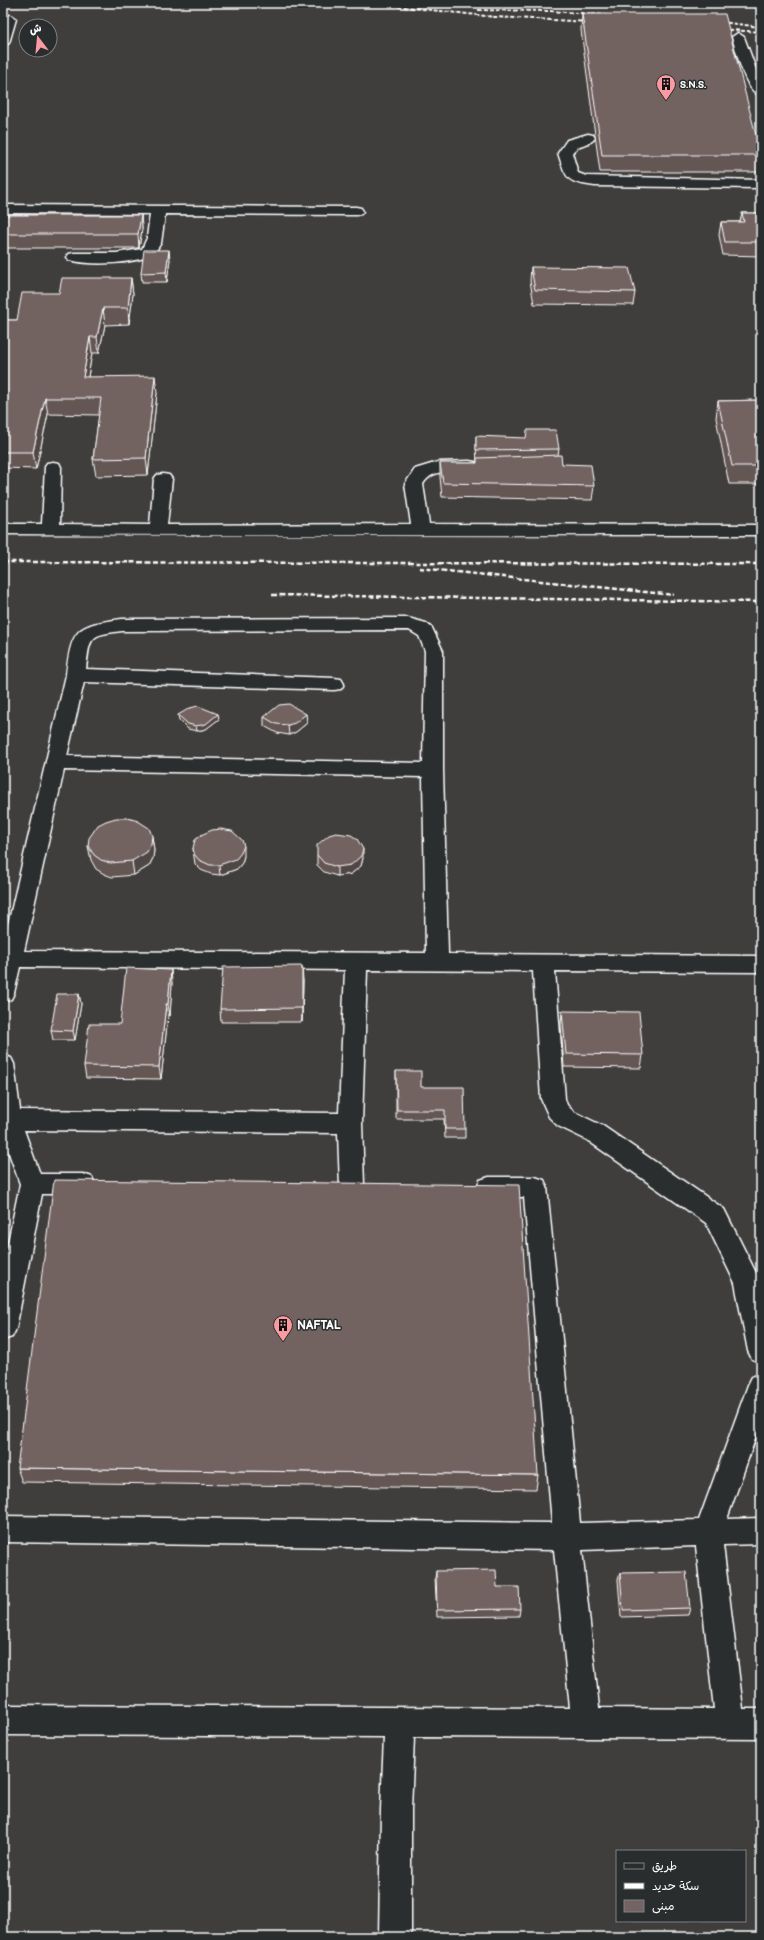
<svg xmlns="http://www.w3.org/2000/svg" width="764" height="1940" font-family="'Balsamiq Sans','Playpen Sans Arabic',sans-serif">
<rect width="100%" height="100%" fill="#2a2d2e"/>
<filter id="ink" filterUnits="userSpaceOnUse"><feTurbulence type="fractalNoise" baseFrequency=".025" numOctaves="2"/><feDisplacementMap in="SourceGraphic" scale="8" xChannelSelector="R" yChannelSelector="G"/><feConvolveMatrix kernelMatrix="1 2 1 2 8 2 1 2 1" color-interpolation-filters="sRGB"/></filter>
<g filter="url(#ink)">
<!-- built -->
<path fill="#403e3d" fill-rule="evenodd" d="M3,3H761V1937H3ZM26,26H50V50H26ZM617,1851H745V1921H617Z"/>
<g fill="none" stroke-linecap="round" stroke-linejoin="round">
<!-- minor casing -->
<g stroke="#fff" stroke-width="3">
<g id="minor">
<path d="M10,15L16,19L9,43L3,47V22L6,16Z"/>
<path d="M738,33L744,37L761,83V96C745,92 737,52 732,37Z"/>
<path d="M588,134L593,135L595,138C589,146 580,142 572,153L578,173L586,176L761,180V188L595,186C566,182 567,180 558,153L567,140Z"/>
<path d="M3,205L356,207L361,208L363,211L361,214L356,215L165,214L161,243L153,255C130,264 92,266 69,260L67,257L69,254L74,253H116L142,249L147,238L150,214L3,213Z"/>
<path d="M469,461L475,462L477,466L475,470C456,474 434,466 423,484L429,524L761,525V535C508,535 255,536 3,534V524H42L45,467L47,463L53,462L59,463L61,467L60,524L150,525L154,479L157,475L163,474L169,475L172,479L167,525L411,524L405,484L415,469L438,462Z"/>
<path d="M408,618L426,623L432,628L443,651V770L448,954L761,956V972L555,971L565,1099L567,1105L574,1112L603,1126L724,1209L761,1283V1363L752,1359L748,1351L735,1283L706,1223L587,1140L558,1126L549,1117L541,1099L533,971L367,970L362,1123L364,1186L361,1193L352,1196L343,1193L340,1186L338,1133L24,1130L40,1174H83L92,1177L95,1184L92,1191L83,1194H42L16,1329L12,1337L3,1340V1267L20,1184L3,1136V1055L11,1058L14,1064L20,1110L339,1113L345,970L20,967L14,993L11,999L3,1002V946L66,675C72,629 75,625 122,619ZM409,630L419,636L425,651L423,763L67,756L84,682L334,690L341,689L344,684L341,679L334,678L86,669C90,636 89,635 122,631ZM64,770L423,777L426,953L24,951Z"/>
<path d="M489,1177H535L544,1180L547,1187L580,1523L699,1520L748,1385L752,1377L761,1373V1422L727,1519L761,1518V1544L723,1545L743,1709H761V1739L414,1737L411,1810V1937H379L381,1810L384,1737L3,1735V1705L570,1708L554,1550L3,1542V1516L552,1523L524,1197H489L480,1194L477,1187L480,1180ZM696,1546L714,1709L599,1708L582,1550Z"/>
</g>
</g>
<!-- minor -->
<use href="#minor" fill="#2a2d2e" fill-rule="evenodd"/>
<!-- rail-far1 -->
<g stroke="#fff" stroke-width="2" stroke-dasharray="4 2" stroke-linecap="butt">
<path d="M368,3L495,17L591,22"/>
<path d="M715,3L761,7"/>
<path d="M478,10L550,11L608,15"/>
<path d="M715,21L759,27"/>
<path d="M717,29L761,32"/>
</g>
<!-- rail -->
<g stroke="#fff" stroke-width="2.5" stroke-dasharray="5 2.5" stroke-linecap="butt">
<path d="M3,562L761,564"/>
<path d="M419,568L674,595"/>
<path d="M272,595L761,602"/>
</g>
</g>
<!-- wall -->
<g fill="#635653" stroke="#fff">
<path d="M582,14L761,154L759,172H600L581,30Z"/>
<path d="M742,213H761V256L723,255L719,235L721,222H740Z"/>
<path d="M3,215H141L142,229L139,248H3Z"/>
<path d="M170,259L167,282H142L141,273Z"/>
<path d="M531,267L635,292L633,305L534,304L530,281Z"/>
<path d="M131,278L133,294L129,324L105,325L99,353H92L88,377L157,393L148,475L96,476L93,459L99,415L48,414L36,469L3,468V320H17Z"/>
<path d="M761,400V484H729L716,418L718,401Z"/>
<path d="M476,436L559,449L558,455L562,464L594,486L592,500L442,497L440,477V463H477L476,446Z"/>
<path d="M218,714L219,719L206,729L197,731L188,729L179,720L178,715Z"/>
<path d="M306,714L307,723L296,732L289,735L277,733L264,726V717Z"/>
<path d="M152,836L154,850L153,858L149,866L134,875L112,877L104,874L96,869L91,860L88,846Z"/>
<path d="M193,848L244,856L242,863L237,869L220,875L211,874L201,870L195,864L194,857Z"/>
<path d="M317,855L363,858L361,866L351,874L337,876L324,872L317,865Z"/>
<path d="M303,980L302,1022H221L220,1009Z"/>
<path d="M172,982L170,1016H168L161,1079L86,1078L84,1066L120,1024Z"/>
<path d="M79,994L81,1004L75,1040H53L51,1030Z"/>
<path d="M562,1011L643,1055L641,1068L564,1067L561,1025Z"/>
<path d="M396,1071L421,1087L465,1129V1138H445L444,1119H396Z"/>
<path d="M17,1468L538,1475L536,1489L22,1482Z"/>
<path d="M436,1571L497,1587L520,1609L519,1616L437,1617L435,1578Z"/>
<path d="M620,1573L690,1608L688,1615L621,1617L618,1580Z"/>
</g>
<!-- shaded-wall -->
<g fill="#504644" stroke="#fff">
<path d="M141,215L142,229L139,248L138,234Z"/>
<path d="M169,250L170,259L167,282L166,272Z"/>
<path d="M131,278L133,294L129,324L128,308Z"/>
<path d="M103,308L105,325L99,353L97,337Z"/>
<path d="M90,337L92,353L85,394L83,377Z"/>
<path d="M155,376L157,393L148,475L146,458Z"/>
<path d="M45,398L48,414L36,469L33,452Z"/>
<path d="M3,701L6,716L3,729Z"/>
<path d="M218,714L219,719L206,729L197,731L196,726Z"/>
<path d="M306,714L307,723L296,732L289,735L288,725Z"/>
<path d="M152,836L154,850L153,858L149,866L134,875L132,861Z"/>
<path d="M244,846V856L242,863L237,869L220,875L219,865Z"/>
<path d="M363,849V858L361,866L351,874L337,876V867Z"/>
<path d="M302,966L303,980L302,1022Z"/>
<path d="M171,970L172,982L170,1016L168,1004Z"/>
<path d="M79,994L81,1004L75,1040L73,1031Z"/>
<path d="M166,1004L168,1016L161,1079L159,1067Z"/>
</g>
<!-- building -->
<g fill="#736461" stroke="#fff">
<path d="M582,14H725L761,155H602Z"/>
<path d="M742,213H761V242H725L721,222H744Z"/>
<path d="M3,215H141L138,234H3Z"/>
<path d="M144,250H169L166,272L141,273Z"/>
<path d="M531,267L629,268L635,292L535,290Z"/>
<path d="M62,278H131L128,308H103L97,337H90L83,377L155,376L146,458L93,459L101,398H45L33,452H3V320H17L22,293H59Z"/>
<path d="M761,400V466H732L718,401Z"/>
<path d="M527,430H556L559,449L476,450V436L526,438Z"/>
<path d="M561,455L562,464L591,465L594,486L443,483L440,463H477V458Z"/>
<path d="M289,704L306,714L295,723L288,725L276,724L264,717L279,705Z"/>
<path d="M198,706L218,714L206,724L196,726L188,724L178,715L190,708Z"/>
<path d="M116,818H128L138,821L149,828L152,836L151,844L147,852L132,861L110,863L101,860L94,855L88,846L89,838L98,825L106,821Z"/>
<path d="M221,829L232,831L242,840L244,846L241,853L236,859L219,865H210L199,860L194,854L193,848L195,840L201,835L212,830Z"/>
<path d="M336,833L351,835L357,839L363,849L361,856L351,865L337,867L324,863L317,855V845L329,835Z"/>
<path d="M302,966V1008L220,1009L223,967Z"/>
<path d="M126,968L171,970L168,1004H166L159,1067L84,1066L89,1024H120Z"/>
<path d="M57,994H79L73,1031L51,1030Z"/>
<path d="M562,1011L639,1012L643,1055L566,1054Z"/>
<path d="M396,1071H421V1087H464L465,1129H445V1110H397Z"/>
<path d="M54,1180L519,1185L538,1475L17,1468Z"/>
<path d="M496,1570L497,1587H519L520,1609L437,1610L436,1571Z"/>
<path d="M686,1572L690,1608L623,1610L620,1573Z"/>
</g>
</g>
<!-- icons -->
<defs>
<g id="building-pin" transform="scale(1)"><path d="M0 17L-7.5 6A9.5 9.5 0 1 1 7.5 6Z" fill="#ff9aa2" stroke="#2a2d2e"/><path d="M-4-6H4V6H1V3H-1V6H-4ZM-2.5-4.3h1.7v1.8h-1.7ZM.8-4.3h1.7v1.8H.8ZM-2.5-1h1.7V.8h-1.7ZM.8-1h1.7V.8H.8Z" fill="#111"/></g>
</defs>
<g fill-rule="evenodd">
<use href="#building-pin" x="666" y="84"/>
<use href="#building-pin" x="283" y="1325"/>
</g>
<g text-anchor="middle" stroke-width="3" stroke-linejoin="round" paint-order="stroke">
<!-- far-poi labels -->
<g font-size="10" font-weight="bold" fill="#fff" stroke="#2a2d2e" text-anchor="start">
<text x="680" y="88">S.N.S.</text>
</g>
<!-- poi labels -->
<g font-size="12" font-weight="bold" fill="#fff" stroke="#2a2d2e" text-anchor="start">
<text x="297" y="1329">NAFTAL</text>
</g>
</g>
<!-- margin -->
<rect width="764" height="1940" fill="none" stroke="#2a2d2e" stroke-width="16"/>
<rect x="8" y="8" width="748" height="1924" fill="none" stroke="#fff" stroke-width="1.5" filter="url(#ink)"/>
<!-- legend -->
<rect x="616" y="1850" width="130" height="72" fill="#2a2d2e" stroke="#7f8182"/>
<rect x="624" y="1863" width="20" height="6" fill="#2a2d2e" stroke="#7f8182"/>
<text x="652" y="1870" font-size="12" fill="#ffffff">طريق</text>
<rect x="624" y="1883" width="20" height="6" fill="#ffffff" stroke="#7f8182"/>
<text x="652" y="1890" font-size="12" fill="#ffffff">سكة حديد</text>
<rect x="624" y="1900" width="20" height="12" fill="#736461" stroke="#7f8182"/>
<text x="652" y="1910" font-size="12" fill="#ffffff">مبنى</text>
<!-- north arrow -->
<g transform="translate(38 38) rotate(344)"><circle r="19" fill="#2a2d2e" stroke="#7f8182"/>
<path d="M0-3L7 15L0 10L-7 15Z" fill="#ff9aa2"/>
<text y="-6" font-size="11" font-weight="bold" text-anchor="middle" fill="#ffffff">ش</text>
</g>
</svg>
